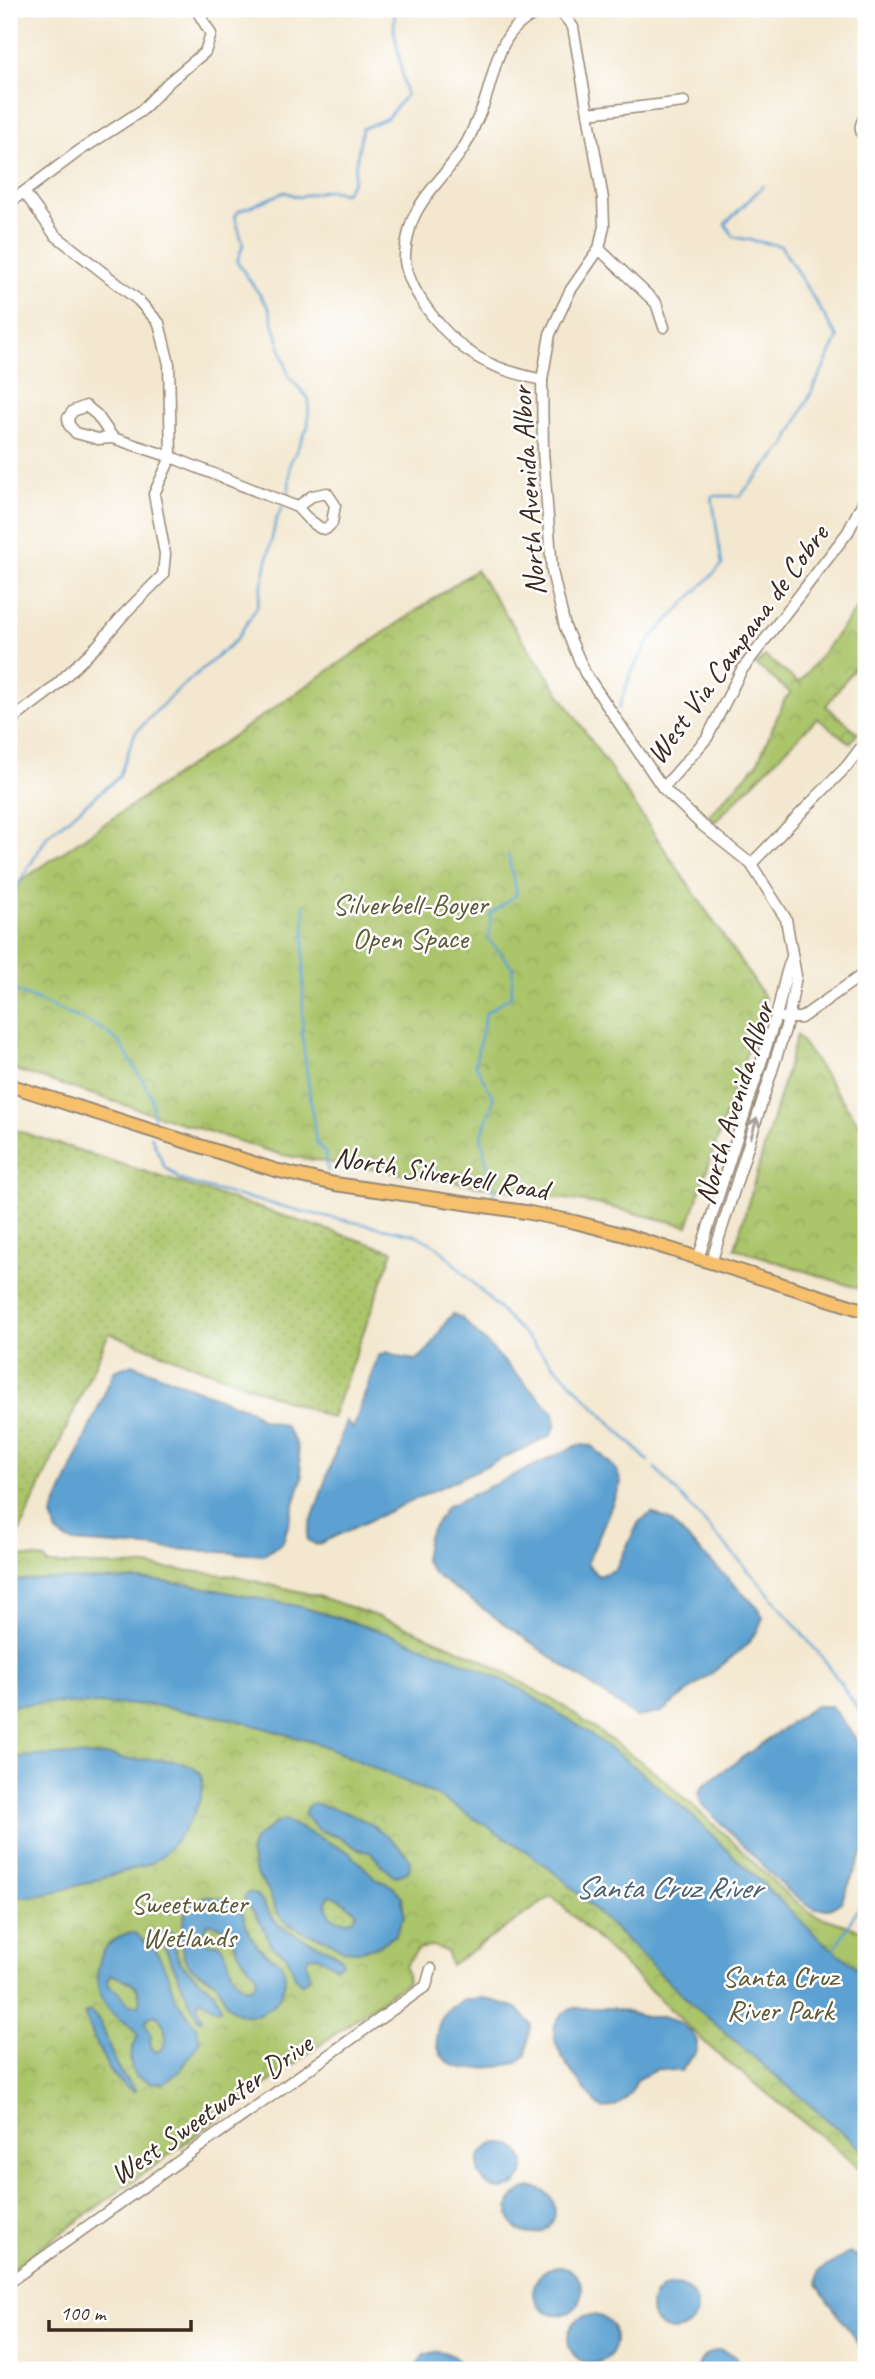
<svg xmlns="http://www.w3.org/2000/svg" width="875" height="2379" font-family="Caveat,sans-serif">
<defs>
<pattern id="grass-dots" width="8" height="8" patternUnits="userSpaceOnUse" patternTransform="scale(1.75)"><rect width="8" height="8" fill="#abc56b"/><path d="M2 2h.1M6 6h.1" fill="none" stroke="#94a95c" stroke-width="1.8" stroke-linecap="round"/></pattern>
<pattern id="park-crowns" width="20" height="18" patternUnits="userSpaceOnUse" patternTransform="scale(1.75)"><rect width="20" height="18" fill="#abc56b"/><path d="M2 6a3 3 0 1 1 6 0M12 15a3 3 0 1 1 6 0" fill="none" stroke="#94a95c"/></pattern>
</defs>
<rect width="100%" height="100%" fill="#fff"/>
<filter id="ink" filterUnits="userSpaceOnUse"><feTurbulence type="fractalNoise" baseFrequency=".0143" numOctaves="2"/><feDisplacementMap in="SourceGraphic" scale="14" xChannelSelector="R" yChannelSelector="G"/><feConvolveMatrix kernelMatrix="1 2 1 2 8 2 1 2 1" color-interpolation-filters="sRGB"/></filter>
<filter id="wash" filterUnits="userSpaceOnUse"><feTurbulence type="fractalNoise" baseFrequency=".00686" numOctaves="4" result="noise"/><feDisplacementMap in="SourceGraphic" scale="28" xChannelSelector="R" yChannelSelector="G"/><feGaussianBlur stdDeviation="1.57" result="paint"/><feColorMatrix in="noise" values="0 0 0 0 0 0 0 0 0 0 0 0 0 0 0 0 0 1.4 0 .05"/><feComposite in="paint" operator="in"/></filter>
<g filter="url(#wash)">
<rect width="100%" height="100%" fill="#f3e7cf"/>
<!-- grass -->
<path fill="url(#grass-dots)" stroke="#737844" stroke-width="2" d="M9,1128L393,1251L332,1418L109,1333L9,1555Z"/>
<!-- park -->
<g fill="url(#park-crowns)" stroke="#737844" stroke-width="2">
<path d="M476,570L765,998L688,1226L597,1204L282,1155L9,1068V889Z"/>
<path d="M866,597V652L826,706L858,733L850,743L817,718L715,822L708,816L757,764L785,699L791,693L756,665L765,656L799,683Z"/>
<path d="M797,1035L866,1134V1291L735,1248Z"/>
<path d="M9,1555L45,1559L47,1564L145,1566L234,1576L318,1596L402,1625L479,1658L565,1707L654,1771L729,1838L788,1896L815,1915L866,1932V2176L847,2157L714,2051L552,1896L451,1965L446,1951L433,1946L418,1949L405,1966L408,1981L9,2271Z"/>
</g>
<!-- water -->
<g fill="#5ca1d1" stroke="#4c6678" stroke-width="2" fill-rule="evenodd">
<path d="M453,1314L462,1318L554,1413L556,1425L550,1436L317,1545L307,1540L308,1531L346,1421L353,1429L378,1356L387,1352L403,1358L416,1360C436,1348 437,1329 453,1314Z"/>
<path d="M132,1364L250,1410L261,1419L284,1425L297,1445L302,1478L283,1542L264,1555L72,1542L57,1534L52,1515L114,1371Z"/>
<path d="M578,1445L592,1446L616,1469L621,1483L587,1564L598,1576L615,1570L639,1522L652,1513L669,1520L758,1608L763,1617L758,1630L745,1647L660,1713L636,1717L434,1574L424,1559L428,1536L446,1507Z"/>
<path d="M45,1579L148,1580L191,1585L302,1607L390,1634L459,1660L519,1688L582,1728L635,1767L692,1816L820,1939L866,1975V2153L693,2005L566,1882L528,1852L438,1796L322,1745L237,1720L151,1705L45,1703L9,1706V1581Z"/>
<path d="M815,1706H831L866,1752V1846L841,1902L830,1909H815L788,1891L701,1803L699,1792L705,1784Z"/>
<path d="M50,1755L115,1756L121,1759C144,1761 175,1755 195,1769C221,1786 173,1852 153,1862C141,1868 125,1871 112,1875C78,1885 43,1899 9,1897V1758Z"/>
<path d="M315,1804C347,1810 375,1822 397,1845C406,1854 414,1859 408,1872L397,1876L392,1875L371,1853L356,1848L343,1839L317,1829L304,1814L308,1806Z"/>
<path d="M284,1820L350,1853L376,1879L394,1887L402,1897L404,1916L396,1934L379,1946L358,1951L343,1950L325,1939L303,1932L283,1920L276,1910L268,1890L255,1872L250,1853L254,1840L274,1824ZM329,1895C338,1896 349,1906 357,1912L353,1919L346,1922L331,1917L326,1903Z"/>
<path d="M249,1892C263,1895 267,1915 278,1924C297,1940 327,1944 342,1959V1963L336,1967L319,1957L310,1956L306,1962L310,1977L301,1984L295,1977L287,1956L271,1946L264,1928L244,1898Z"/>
<path d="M205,1896L222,1899L242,1912C251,1939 254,1948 280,1962C282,1966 285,1972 285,1977C285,2000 261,2023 238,2013C222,2007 225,1990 213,1980C207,1974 196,1973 190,1966C176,1951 182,1927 186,1909ZM207,1924C235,1924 231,1943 244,1961C247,1965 252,1969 256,1973V1982L251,1987H243C225,1971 234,1958 218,1943L209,1944L204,1940L203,1932Z"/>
<path d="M169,1931L173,1934C173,1979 210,1972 221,2008L218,2010L200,1999L197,2004L202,2020H198L195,2013L160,1937L163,1932Z"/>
<path d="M127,1933H135L157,1952L168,1975L175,1997L197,2028L200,2041L181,2070L164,2084L150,2082L135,2076C127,2060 130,2052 138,2037C134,2027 126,2023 118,2018C100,2005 94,1985 99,1964C102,1947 112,1940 127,1933ZM111,1975C127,1979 143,1985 139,2005H129L120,1993L110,1987L107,1980ZM155,2014C166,2024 171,2042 158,2052L152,2049L150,2042L151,2036L145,2022L149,2017Z"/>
<path d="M484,1998L517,2008L531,2024L526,2055L518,2063C502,2065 485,2070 469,2069C430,2067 426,2021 458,2003C466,1998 475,1999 484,1998Z"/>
<path d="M574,2008H611L645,2017H663L680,2023L692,2033L697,2041L696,2052L681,2071L657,2069L637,2080C631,2096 621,2107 604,2109L596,2103C579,2080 525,2026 574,2008Z"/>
<path d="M90,2011C108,2026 107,2049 118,2068C122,2076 130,2084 136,2090L134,2092C104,2075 98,2044 84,2014Z"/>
<circle cx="501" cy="2166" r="23"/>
<circle cx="532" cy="2211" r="23"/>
<path d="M849,2253L858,2257L866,2269V2355L817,2284L819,2271Z"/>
<circle cx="558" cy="2291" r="24"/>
<circle cx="674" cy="2308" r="23"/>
<circle cx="592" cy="2339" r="24"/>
<path d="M721,2350L736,2356L742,2370H697C700,2357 708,2351 721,2350Z"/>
<path d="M438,2351C451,2353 459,2358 462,2370H414L424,2355Z"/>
</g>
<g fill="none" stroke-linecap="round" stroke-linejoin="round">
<!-- stream -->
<g stroke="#5ca1d1" stroke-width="2.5">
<path d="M286,499L289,492L290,463L308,427L309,399L289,377L269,308L237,262L243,245L235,216L239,211L285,192L298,197L327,190L345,193L353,181L362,129L387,118L406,95L394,29L395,9"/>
<path d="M619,708L630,675L651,638L722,565L712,496H740L786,444L838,338L781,246L734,237L725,224L763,186"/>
<path d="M9,900L48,835L119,777L135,733L170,697L236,640L257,607L276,520L283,506"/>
<path d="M305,905L302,1035L316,1142L325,1153L328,1171"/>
<path d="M9,988L101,1028L120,1043L151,1095L154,1118L151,1126"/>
<path d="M151,1136L164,1166L181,1180L214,1190L305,1212L416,1235L438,1247L648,1461"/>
<path d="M495,1198L481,1137L494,1099L475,1064L486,1013L511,996L513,968L489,940L491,914L517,894L508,855"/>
<path d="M655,1468L758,1581L826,1662L866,1721"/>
<path d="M833,1952L866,1894"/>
</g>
</g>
</g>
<g filter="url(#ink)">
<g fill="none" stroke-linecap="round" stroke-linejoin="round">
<!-- minor casing -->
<g stroke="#978876" stroke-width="13">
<g id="minor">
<path d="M546,9L561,12L573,27L603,199L604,226L599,249L570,291L550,334L542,380L543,451L552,571L565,627L585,673L663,788L702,825L751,864L786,919L796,976L788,1020L711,1263"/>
<path d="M588,113L684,102"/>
<path d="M866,116C858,125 860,132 866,142"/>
<path d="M9,203L79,151L141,111L169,82L205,52L211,34L196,9"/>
<path d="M599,249L656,303L664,327"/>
<path d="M542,380C518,374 497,369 477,357C448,340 410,295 405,261C404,249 408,235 411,224C422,192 456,167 470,136C474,126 479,116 483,106C499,63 495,29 545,9"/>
<path d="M113,438L97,415L86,406L73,411L68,418L69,425L76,433L98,439L113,438L171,457L297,507L307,518L320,528L326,529L332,523L335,505L327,493L312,496L297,507"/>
<path d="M9,722L51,690L98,645L125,613L163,575L165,554L154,494L171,457L169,364L159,323L138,300L55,235L24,192"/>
<path d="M663,788L707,738L741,671L848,532L863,502L866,490"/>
<path d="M751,864L847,766L866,741"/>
<path d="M783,1018H801L866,972"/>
<path d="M698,1259L776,1016C782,996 784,976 792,957"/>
<path d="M9,2282L426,1986L431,1969"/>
</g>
</g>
<!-- major casing -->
<g stroke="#978876" stroke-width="16">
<path id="major" d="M9,1085L275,1170L335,1184L525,1212L575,1222L625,1235L866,1311"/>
</g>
<!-- minor -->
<use href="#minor" stroke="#fff" stroke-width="10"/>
<!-- major -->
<use href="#major" stroke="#f7c06c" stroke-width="12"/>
</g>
<!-- one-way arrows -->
<defs><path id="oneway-shaft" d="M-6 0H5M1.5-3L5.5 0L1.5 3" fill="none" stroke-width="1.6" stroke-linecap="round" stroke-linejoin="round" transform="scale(1.75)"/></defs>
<use stroke="#a79f9a" href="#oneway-shaft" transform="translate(754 1128) rotate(-72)"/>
</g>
<g text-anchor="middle" stroke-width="5" stroke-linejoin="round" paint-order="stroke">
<!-- street labels -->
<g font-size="30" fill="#3b2a1e" stroke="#fff">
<text transform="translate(528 491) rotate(-94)" y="10">North Avenida Albor</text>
<text transform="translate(737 644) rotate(-54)" y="10">West Via Campana de Cobre</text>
<text transform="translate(734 1103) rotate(-73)" y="10">North Avenida Albor</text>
<text transform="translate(441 1173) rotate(9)" y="10">North Silverbell Road</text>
<text transform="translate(211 2109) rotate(-35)" y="10">West Sweetwater Drive</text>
</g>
<!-- park labels -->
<g font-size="30" fill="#5d5835" stroke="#fff">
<text x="410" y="914">Silverbell-Boyer<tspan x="410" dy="34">Open Space</tspan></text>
<text x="189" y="1913">Sweetwater<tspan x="189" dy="34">Wetlands</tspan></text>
<text x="780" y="1986">Santa Cruz<tspan x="780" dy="34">River Park</tspan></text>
</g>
<!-- water labels -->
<g font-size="32" font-style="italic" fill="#4a606f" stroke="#fff">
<text x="668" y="1898">Santa Cruz River</text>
</g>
</g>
<!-- margin -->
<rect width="875" height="2379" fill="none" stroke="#fff" stroke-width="35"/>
<!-- scale -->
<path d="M49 2320v10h142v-10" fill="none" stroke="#3b2a1e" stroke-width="3.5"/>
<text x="60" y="2320" font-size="21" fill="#3b2a1e" stroke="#ffffff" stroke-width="5" paint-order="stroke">100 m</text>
</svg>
